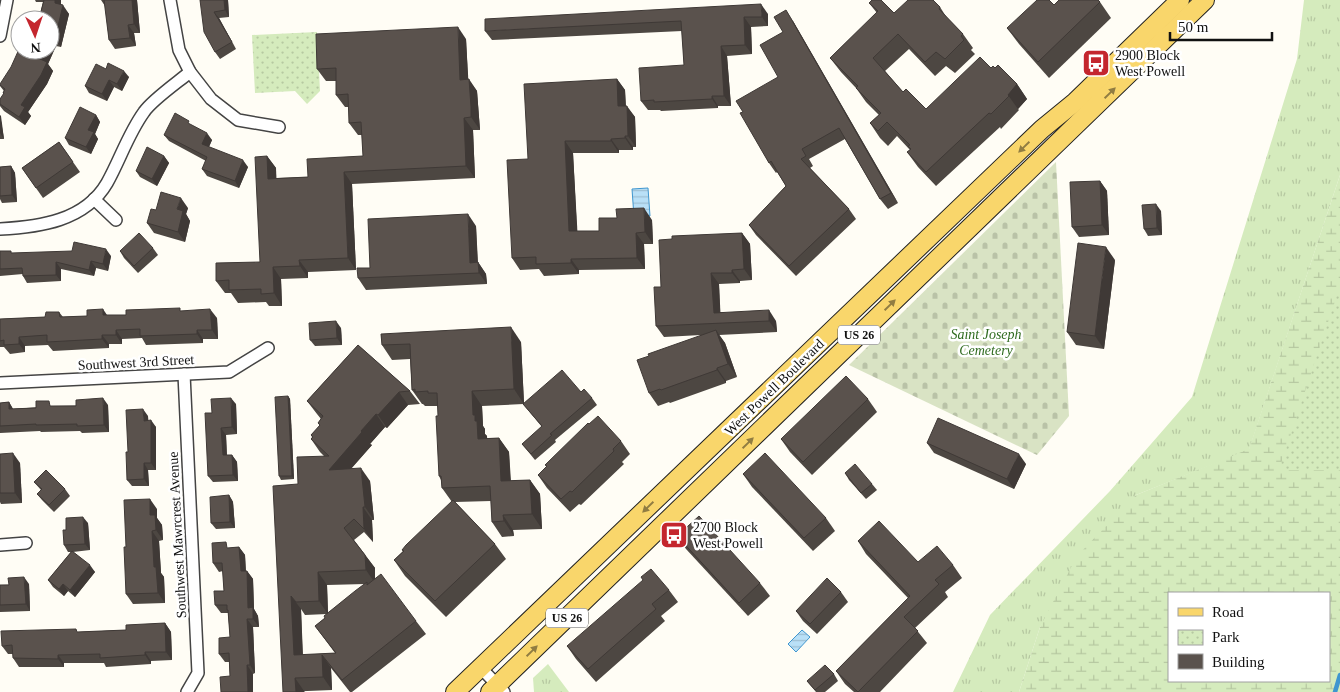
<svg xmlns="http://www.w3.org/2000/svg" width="1340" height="692" font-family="'Times New Roman',serif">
<defs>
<pattern id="grass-tufts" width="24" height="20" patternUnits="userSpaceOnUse" patternTransform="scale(1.25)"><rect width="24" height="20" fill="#d5ebbd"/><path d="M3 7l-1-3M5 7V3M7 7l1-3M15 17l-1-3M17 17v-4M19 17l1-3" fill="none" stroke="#b6c8a1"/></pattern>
<pattern id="wetland-marsh" width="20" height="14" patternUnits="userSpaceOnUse" patternTransform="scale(1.25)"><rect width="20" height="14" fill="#d5ebbd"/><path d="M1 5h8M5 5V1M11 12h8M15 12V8" fill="none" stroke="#b6c8a1"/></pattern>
<pattern id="cemetery-stones" width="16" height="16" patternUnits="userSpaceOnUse" patternTransform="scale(1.25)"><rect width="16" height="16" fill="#d9e3c4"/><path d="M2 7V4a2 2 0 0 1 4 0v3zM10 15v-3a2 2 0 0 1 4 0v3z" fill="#b9c2a7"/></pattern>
<pattern id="park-dots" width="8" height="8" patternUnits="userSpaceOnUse" patternTransform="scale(1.25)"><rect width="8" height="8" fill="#d5ebbd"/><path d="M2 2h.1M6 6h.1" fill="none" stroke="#b6c8a1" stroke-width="1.8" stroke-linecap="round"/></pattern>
<pattern id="water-rules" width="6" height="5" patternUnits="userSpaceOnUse" patternTransform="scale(1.25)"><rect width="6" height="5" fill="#b9e0f7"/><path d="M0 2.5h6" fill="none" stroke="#9ebfd3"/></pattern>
</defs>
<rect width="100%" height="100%" fill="#fffdf5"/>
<!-- grass -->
<g fill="url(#grass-tufts)">
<path d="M1304,0H1340V175L1249,450L1136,495L1040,627L1019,692H953L990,615L1110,491L1192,397L1297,59Z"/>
<path d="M548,664L569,692H534L533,678Z"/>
</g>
<!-- wetland -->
<path fill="url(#wetland-marsh)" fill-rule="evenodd" d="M1340,175V692H1019L1040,627L1077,556L1136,495L1249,449ZM1169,593H1329V681H1169Z"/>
<!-- cemetery -->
<path fill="url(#cemetery-stones)" d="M1056,162L1069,416L1037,455L849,365Z"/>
<!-- park -->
<g fill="url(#park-dots)">
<path d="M317,32L320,91L307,104L295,91L255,93L252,35Z"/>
<path d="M1340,286V470H1279Z"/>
</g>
<!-- water -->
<g fill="url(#water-rules)" stroke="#3f96cf">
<path d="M648,188L650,216L634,217L632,189Z"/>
<path d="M802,630L810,637L796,652L788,644Z"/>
</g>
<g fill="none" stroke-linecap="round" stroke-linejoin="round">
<!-- stream -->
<path stroke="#3f96cf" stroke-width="4.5" d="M1335,692L1340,675"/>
<!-- street casing -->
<g stroke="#444" stroke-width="14">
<g id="street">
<path d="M170,0L179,50L190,72L211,99L238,120L279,127"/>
<path d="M0,36L7,0"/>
<path d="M94,199L116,220"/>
<path d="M0,229C39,227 85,221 107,183C120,160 128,134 144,112C152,100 178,82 190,72"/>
<path d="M184,374L198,673L187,692"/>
<path d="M0,383L229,372L268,348"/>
<path d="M0,545L26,543"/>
<path d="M481,668L504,692"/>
</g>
</g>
<!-- primary casing -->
<g stroke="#222" stroke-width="20">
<g id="primary">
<path d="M455,692L1042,129L1075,102L1180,0"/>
<path d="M490,692L1205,0"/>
</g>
</g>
<!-- street -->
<use href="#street" stroke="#fff" stroke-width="11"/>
<!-- primary -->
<use href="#primary" stroke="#f9d66b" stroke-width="18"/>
</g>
<!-- wall -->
<g fill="#4d4742" fill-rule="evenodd">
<path d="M35,0H61V5L69,14L61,47L56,46L48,64L53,71L47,84L28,112L31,116L25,125L4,111L0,106V99L4,94L3,93L4,91L0,86V84L50,50V20L39,19L43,2H36Z"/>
<path d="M101,0H137L140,33H134L136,46L115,49L109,40L105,6Z"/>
<path d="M200,0H228L229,17L219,18L236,49L220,59L215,52Z"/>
<path d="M1100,2L1111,18L1049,78L1019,44L1007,28L1054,5Z"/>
<path d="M869,3L894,13L940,7L947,18L963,34L973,48L971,50L975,54L955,73L946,66L935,76L909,49L885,71L903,92L926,109L991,68L1017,84L1027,99L1018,109L1019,110L1001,129L1000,127L936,186L918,167L907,152L910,150L897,136L888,146L880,138L870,123L879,115L866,102L856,88L841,72L830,58L877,13Z"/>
<path d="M768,14V26L751,27L752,54L727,56L731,106H718V108L661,111L660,110H648L641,101L684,65L682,31L492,40L485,31Z"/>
<path d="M793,21L898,203L888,209L880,199L845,139L809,159L813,166L810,168L849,209L856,219L796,276L756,235L749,225L786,186L777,172L776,173L769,163L743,112L778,77L783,32Z"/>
<path d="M466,39L468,79L477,91L480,130H473L475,178L352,184L356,270L308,272V278L281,279L282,306H269L266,302L238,303L231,293H225L216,281L260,262L267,156L276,168V178L308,177L363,156L362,135H358L349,123V107H345L336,95V81H326L317,69Z"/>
<path d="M106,69L129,77L122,91L114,87L107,101L89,93L85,86Z"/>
<path d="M617,79L625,90L626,106L635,117L636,147H633V150H619V153H573L577,231H599L652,220L653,244H644L645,269L579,270V274L544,276L539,269L520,270L512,258L528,159Z"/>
<path d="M0,115L4,139H0Z"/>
<path d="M96,115L100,122L95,134L98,139L91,154L69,145L65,138Z"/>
<path d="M193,126L212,140L209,147L248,167L239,188L207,176L202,169L206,161L169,141L164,135Z"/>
<path d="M59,142L80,172L43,198L22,168Z"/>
<path d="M164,156L169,163L157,186L140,177L136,171Z"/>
<path d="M11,166L15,173L17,202L2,203L0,199V167Z"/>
<path d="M1100,181L1107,191L1109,235L1079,237L1072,227Z"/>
<path d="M188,208L186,214L190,221L185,242L154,233L147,223L156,210Z"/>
<path d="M1161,211L1162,235L1148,236L1144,229Z"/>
<path d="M476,226L478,262L486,274L487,284L366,290L358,278L370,268Z"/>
<path d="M742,233L750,244L752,280L740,281V283L719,284L720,312L776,321L777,332L719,335L725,343L737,377L726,381V383L670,403L669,402L658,406L649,393L701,335L664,337L656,326L661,287L672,239Z"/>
<path d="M153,248L158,255L138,273L124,258L120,251Z"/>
<path d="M0,251L13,253L111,256L108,271L96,268L94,276L61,269V281L27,283L23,276V274L0,276Z"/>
<path d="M1115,260L1104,349L1076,345L1067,332Z"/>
<path d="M182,311L217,318L218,339H203V343L146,345L142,338L122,339V344H109V348L53,351L48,345L25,346V352L10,354L4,347H0V319L45,317L59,312L63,317L126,315Z"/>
<path d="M341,328L342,345L315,346L310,340Z"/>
<path d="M381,334L521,342L524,403L581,392L592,398L597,405L555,440L556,442L535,460L522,444L542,427L523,404L482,406L483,426L485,429V434L487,436V438H499L509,452L511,481L530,480L540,494L542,529L513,530L514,536L502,537L492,522L491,501L455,502L495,544L506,559L446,617L405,576L394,560L403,551L402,550L452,502L442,488L441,480L439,476L438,407L437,406H425L423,404H422L412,390L410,359L392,360L382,345Z"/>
<path d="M358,345L410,391L420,404L408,405L387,428L385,427L370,444L372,445L351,469L370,481L374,520H372L373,542L364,532L354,540L375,568V578L416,621L426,634L352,692H350L331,668L332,690L283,692L298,484L324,456L320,452L311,439L312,437L311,435L320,426L318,423L321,419L317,414L307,401ZM365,584L328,613L327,585ZM301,609L305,615L327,614L325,618L315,626L335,653L303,655Z"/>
<path d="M288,396L290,399L294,479L281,480L279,476Z"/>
<path d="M868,399L877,412L812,475L790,452L781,439Z"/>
<path d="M9,402L13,409L53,406L108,405L109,432L82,433L80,431L41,432L40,431L0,433V403Z"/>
<path d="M236,404L237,434L226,435L227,455H232L237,462L238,481L213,482L208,476L212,413Z"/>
<path d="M148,416V421L156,427V470H148L149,486H132L127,480L128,452Z"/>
<path d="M621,441L630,454L622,462L624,464L581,505L579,504L570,512L547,488L538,475L547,466L545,465Z"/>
<path d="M927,443L1026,464L1014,489L934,453Z"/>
<path d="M0,454L20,463L22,503L1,504L0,502Z"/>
<path d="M845,473L872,484L877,490L866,499L849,480Z"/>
<path d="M743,474L826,518L835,531L813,551L752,487Z"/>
<path d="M34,482L65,489L70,496L54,512L42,500L37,494L41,490Z"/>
<path d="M229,495L233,502L235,528L216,529L211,523Z"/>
<path d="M157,509V518L162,525L163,540L159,541L161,573L164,577L165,603L133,604L126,594V547Z"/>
<path d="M88,523L90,550L73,552L95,572L75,597L68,591L64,596L53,587L48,580L71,552H68L64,545L66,530Z"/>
<path d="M677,536L760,583L770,596L748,616L686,549Z"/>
<path d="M858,541L918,562L953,565L962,578L945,592L948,597L915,628L927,643L880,692H854L845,684L836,671L908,598L866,554Z"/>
<path d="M239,547L245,555L246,571H247L253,579L254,609L258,616L259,627H253L255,673L253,674V692H221L230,676L229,662H225L219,654L230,637L228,613H221L215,605L224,591L223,571L219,572L213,563L230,548Z"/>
<path d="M29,584L30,611L0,612V585Z"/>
<path d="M669,590L678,602L661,616L665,621L596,682L576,659L567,646Z"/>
<path d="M841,592L848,602L817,634L803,621L796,611Z"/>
<path d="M165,623L171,632L172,660L151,661V664L106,667L104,663H64V667H19L13,658V654H8L2,646L78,632L126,630Z"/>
<path d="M834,674L838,681L825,692H816L807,681Z"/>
</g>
<!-- shaded-wall -->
<g fill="#3f3936">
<path d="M55,0H61V12L55,3Z"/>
<path d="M132,0H137L140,33L134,24Z"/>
<path d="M224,0H228L229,17L225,10Z"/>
<path d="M761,4L768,14V26L762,17Z"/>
<path d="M63,5L69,14L61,47L55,39Z"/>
<path d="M786,10L793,21L898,203L891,193Z"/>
<path d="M214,12L219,18L236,49L232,42Z"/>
<path d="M744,17L751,27L752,54L745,45Z"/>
<path d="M128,25L134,33L136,46L130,38Z"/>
<path d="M458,27L466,39L469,92L460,80Z"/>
<path d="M50,38L56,46L48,64L53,71L47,84L28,112L31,116L25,125L19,117L21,105L44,50H50Z"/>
<path d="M721,46L727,56L731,106L724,96Z"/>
<path d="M124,71L129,77L122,91L117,84Z"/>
<path d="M469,79L477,91L480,130L471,117Z"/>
<path d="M617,79L625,90L626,117L618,106Z"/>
<path d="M109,80L114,87L107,101L102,94Z"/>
<path d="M1017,84L1027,99L1018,109L1008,95Z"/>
<path d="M712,96L718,106V108L712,99Z"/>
<path d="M627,106L635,117L636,147L628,136Z"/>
<path d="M0,115L1,116L4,139L0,133Z"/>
<path d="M96,115L100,122L95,134L98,139L91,154L86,147L88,130Z"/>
<path d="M464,118L473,130L475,178L466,166Z"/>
<path d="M207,133L212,140L207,151L202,144Z"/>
<path d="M625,136L633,147V150L625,138Z"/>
<path d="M611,139L619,150V153L611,141Z"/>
<path d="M565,141L573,153L578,242L569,231Z"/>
<path d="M164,156L169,163L157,186L152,179Z"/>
<path d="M267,156L276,168L277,191L268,179Z"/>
<path d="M243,160L248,167L239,188L235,181Z"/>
<path d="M11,166L15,173L17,202L12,195Z"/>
<path d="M344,172L352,184L356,270L348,258Z"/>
<path d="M1100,181L1107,191L1109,235L1102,225Z"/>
<path d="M181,198L188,208L186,214L190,221L185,242L178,232L177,209Z"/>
<path d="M1156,204L1161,211L1162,235L1157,228Z"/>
<path d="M644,208L652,220L653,244L645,232Z"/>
<path d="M468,214L476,226L478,273L470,263Z"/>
<path d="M636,233L644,244L645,269L637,258Z"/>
<path d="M742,233L750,244L752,280L744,269Z"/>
<path d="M1106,247L1115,260L1104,349L1095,336Z"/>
<path d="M106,249L111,256L108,271L103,264Z"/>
<path d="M571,259L579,270V274L571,263Z"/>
<path d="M299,260L308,272V278L300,266Z"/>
<path d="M91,261L96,268L94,276L89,270Z"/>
<path d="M56,262L61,269V281L56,275Z"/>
<path d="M478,262L486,274L487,284L479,273Z"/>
<path d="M273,267L281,279L282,306L274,293Z"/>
<path d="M732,270L740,281V283L732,273Z"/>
<path d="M711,273L719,284L721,324L714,313Z"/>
<path d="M103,309L109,318L103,315Z"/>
<path d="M210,309L217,318L218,339L212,330Z"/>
<path d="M769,310L776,321L777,332L769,321Z"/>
<path d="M336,321L341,328L342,345L337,338Z"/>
<path d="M511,327L521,342L524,404L514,389Z"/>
<path d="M116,330L122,339V344L116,335Z"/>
<path d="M197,330L203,339V343L197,334Z"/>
<path d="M716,330L725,343L737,377L728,364Z"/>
<path d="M102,335L109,344V348L102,339Z"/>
<path d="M19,337L25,346V352L19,344Z"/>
<path d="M717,368L726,381V383L717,370Z"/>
<path d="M472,391L482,406L483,426L485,429V434L487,436L488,454L478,439L475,421L473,415Z"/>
<path d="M399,392L408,405L387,428L378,415Z"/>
<path d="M288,396L290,399L294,479L292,476Z"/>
<path d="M103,398L108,405L109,432L104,425Z"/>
<path d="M231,398L236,404L237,434L232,427Z"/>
<path d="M9,402L13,409H9Z"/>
<path d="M143,409L148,416L149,428L144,421Z"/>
<path d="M376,414L385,427L370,444L372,445L338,483L329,470L361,431Z"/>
<path d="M151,420L156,427V470L151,463Z"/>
<path d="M221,428L226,435L227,462L223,455Z"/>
<path d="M499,438L509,452L511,496L501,481Z"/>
<path d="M13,453L20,463L22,503L15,493Z"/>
<path d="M1019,454L1026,464L1014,489L1007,479Z"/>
<path d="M232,455L237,462L238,481L233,475Z"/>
<path d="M144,463L148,470L149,486L144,479Z"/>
<path d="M361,468L370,481L374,520L365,507Z"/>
<path d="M530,480L540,494L542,529L532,514Z"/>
<path d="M229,495L233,502L235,528L230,522Z"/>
<path d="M150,499L157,509V518L162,525L163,540L156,530L150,515Z"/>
<path d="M363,507L372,520L373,542L364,529Z"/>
<path d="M503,515L513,530L514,536L504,521Z"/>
<path d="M83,517L88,523L90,550L85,544Z"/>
<path d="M152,531L159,541L161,573L164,577L165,603L158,593L154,567Z"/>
<path d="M239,547L245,555L246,579L241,571Z"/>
<path d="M365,555L375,568V583L366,570Z"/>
<path d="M90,565L95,572L75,597L70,590Z"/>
<path d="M247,571L253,579L254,609L258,616L259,627L253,619L248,608Z"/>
<path d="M318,572L327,585L328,614L319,601Z"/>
<path d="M24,577L29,584L30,611L26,604Z"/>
<path d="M63,584L68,591L64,596L59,589Z"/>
<path d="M291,596L301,609L303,668L294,655Z"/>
<path d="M247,619L253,627L255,673L250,665Z"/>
<path d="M165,623L171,632L172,660L166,652Z"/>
<path d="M145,652L151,661V664L145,655Z"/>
<path d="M58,655L64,663V667L58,659Z"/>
<path d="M322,655L331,668L332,690L323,677Z"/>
<path d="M247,665L253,674V692H248Z"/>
<path d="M295,678L304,691L305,692H296Z"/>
</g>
<!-- building -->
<g fill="#5a524d" stroke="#3f3936">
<path d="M44,0H55V3L63,5L55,39L50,37V20H28V17L39,19Z"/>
<path d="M104,0H132L134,24L128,25L130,38L109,40Z"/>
<path d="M200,0H224L225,10L214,12L232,42L215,52L204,32Z"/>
<path d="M872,0H881L894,13L908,0H933L940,7L939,9L963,34L961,36L964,40L945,59L936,52L925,62L898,34L873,58L903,92L906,89L926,109L980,57L991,68L993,66L995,68L998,65L1017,84L1008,95L1009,96L991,114L989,113L926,172L907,152L911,149L908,146L910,145L887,122L878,131L870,123L881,113L856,88L858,86L830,58L878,11L869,3Z"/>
<path d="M1037,0H1049L1054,5L1059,0H1098L1100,2L1038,62L1007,28Z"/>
<path d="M761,4L762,17H744L745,45L721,46L724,96H712V99L654,102V100L641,101L639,68L684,65L681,21L485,31V19Z"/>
<path d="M786,10L891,193L880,199L839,128L802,149L806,156L801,159L849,209L789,266L749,225L786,186L771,161L769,163L740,113L743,112L736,101L778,77L760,45L783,32L774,17Z"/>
<path d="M458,27L460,80L469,79L471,107V117L464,118L466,166L344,172L348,258L299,260L300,266L273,267L274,293L261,294V289L229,290V280L216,281V263L260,262L255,157L267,156L268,179L308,177L307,159L363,156L361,122L349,123L348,94L336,95V68L317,69L316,34Z"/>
<path d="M20,47V50H44L40,59L47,62L41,75L21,105L25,107L19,117L0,104V99L4,93H3L5,89L0,85V84L11,67Z"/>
<path d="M108,63L124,71L117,84L109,80L102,94L85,86L96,64L106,69Z"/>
<path d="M617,79L618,106H627L628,136H625V138L611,139V141H565L569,231H599V218H617L616,209L644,208L645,232L636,233L637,258L571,259V263L536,264V257L512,258L507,160L528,159L524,84Z"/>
<path d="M80,107L96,115L88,130L94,132L86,147L65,138Z"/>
<path d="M175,113L189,121L188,123L207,133L202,144L243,160L235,181L202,169L207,157L164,135Z"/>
<path d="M59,142L73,162L36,188L22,168Z"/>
<path d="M147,147L164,156L152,179L136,171Z"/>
<path d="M11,166L12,195L0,196V167Z"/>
<path d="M1100,181L1102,225L1072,227L1070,182Z"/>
<path d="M161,192L181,198L177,209L183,211L178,232L147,223L151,209L156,210Z"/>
<path d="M1156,204L1157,228L1144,229L1142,205Z"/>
<path d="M468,214L470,263L478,262L479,273L358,278L357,268H370L368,219Z"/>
<path d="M139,233L153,248L134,266L120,251Z"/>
<path d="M742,233L744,269L732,270V273H711L714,313L769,310V321L656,326L654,287H661L659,240L672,239V236Z"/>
<path d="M74,242L106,249L103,264L91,261L89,270L56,262V275L23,276L22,268L0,269V251H11V253L72,251Z"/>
<path d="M1078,243L1106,247L1095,336L1067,332Z"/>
<path d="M180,308V311L210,309L212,330H197V334L140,336V329L116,330V335H102V339L47,342V335L19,337V344L4,345V340L0,341V319L45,317L46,312H59L60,317L87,316V310L103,309V315H126V310Z"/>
<path d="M336,321L337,338L310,340L309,323Z"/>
<path d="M511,327L514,389L472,391L473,415H475V421H477L478,439L499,438L501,481L530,480L532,514L503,515L504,521L492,522L490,486L442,488L441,476H439L436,416H438L437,393H428V391L415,392V389L412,390L410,344L382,345L381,334Z"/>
<path d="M716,330L728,364L717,368V370L661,390L660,389L649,393L637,360L649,356L648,354Z"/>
<path d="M358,345L410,391L399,392L378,415L376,414L361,431L362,432L329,470L361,468L365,507H363L364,529L354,519L344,528L365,555L366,570L318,572L319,601L296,602L291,596L294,655L336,653L315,626L325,618L324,616L355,591L367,582V585L381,574L416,621L342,680L322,655L323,677L295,678L296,692H283L273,486L298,484L297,457L329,456L311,439L313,437L311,435L320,425L318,423L323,416L307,401Z"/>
<path d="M562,370L581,392L584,389L592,398L550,434L552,435L531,454L522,444L542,426L523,404Z"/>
<path d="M846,376L868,399L803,462L781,439Z"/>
<path d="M288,396L292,476H279L275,397Z"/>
<path d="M103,398L104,425L77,426V424L36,425V424L0,426V403L9,402V409L36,408V401H49L50,406H76V400Z"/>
<path d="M231,398L232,427L221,428L223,455H232L233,475L208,476L205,413H212L211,399Z"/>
<path d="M143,409L144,421L151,420V463H144V479L127,480L126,452H128L126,410Z"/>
<path d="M598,416L621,441L613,449L614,451L572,492L570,491L561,499L538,475L547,466L545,465L588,423L589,424Z"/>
<path d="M938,418L1019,454L1007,479L927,443Z"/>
<path d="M13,453L15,493H0V454Z"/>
<path d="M765,453L826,518L804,538L743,474Z"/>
<path d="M855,464L872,484L861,493L845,473Z"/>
<path d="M46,470L65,489L49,505L37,494L42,489L34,482Z"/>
<path d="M229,495L230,522L211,523L210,497Z"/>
<path d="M150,499V515H155L156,530L152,531L154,567H156L158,593L126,594L124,547H126L124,500Z"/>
<path d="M453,500L495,544L435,601L394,560L404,551L402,550L406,545Z"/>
<path d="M699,516L760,583L739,603L677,536Z"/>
<path d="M83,517L85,544L64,545L63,530H66V518Z"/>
<path d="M879,521L918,562L937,546L953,565L935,580L939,584L904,617L918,631L858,692L836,671L910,596L858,541Z"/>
<path d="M226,542L227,548L239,547L241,571H247L248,608L253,607V619H247L250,665H247L248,692H221L220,677L230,676L229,653L219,654V638L230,637L228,610H227V605H215L214,591H224L222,563H213L212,543Z"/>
<path d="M72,551L90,565L70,590L63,584L59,589L48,580Z"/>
<path d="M651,569L669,590L652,604L656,609L588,669L567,646L643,580L641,577Z"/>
<path d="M24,577L26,604L0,605V585H9L8,578Z"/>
<path d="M827,578L841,592L810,624L796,611Z"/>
<path d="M165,623L166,652H145V655L100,658V654L58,655V659L13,658L12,645L2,646L1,631L76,629L77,632L126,630V625Z"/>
<path d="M825,665L834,674L815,690L807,681Z"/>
</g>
<!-- one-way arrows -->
<defs><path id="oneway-solid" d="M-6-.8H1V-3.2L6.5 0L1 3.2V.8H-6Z" transform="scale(1.25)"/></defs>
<g fill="#917d42">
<use href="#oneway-solid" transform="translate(1110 93) rotate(-44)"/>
<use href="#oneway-solid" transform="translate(1024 147) rotate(136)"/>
<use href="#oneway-solid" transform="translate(890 305) rotate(-44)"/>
<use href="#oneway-solid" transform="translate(748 443) rotate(-44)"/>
<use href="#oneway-solid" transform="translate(648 507) rotate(136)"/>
<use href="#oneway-solid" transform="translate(532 651) rotate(-44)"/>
</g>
<!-- icons -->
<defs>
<g id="bus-square" transform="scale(1.4375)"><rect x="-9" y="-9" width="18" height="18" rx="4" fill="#c4262e" stroke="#fff"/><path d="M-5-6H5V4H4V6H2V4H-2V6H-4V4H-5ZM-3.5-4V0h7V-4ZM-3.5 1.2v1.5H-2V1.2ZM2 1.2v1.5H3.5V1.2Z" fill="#fff"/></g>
</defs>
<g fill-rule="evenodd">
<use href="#bus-square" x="1096" y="63"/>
<use href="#bus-square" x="674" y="535"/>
</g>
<g text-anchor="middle" stroke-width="5" stroke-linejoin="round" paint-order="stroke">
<!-- shield labels -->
<g fill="#fff" stroke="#585858" stroke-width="1">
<rect x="838" y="325.5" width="42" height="19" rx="4"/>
<rect x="546" y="608.5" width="42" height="19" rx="4"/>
</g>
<g font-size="12" font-weight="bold" fill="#111">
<text x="859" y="339">US 26</text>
<text x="567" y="622">US 26</text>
</g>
<!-- poi labels -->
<g font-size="14" fill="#111" stroke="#fff" text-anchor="start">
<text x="1115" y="60">2900 Block<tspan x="1115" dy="16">West Powell</tspan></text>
<text x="693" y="532">2700 Block<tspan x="693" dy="16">West Powell</tspan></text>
</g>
<!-- park labels -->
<g font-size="14" font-style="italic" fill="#2f6b1f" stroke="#fff">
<text x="986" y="339">Saint Joseph<tspan x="986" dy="16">Cemetery</tspan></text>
</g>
<!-- street labels -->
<g font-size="14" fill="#111" stroke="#fff">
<text transform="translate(136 362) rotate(-3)" y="5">Southwest 3rd Street</text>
<text transform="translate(774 387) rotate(-44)" y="5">West Powell Boulevard</text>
<text transform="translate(177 535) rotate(-93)" y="5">Southwest Mawrcrest Avenue</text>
</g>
</g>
<!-- legend -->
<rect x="1168" y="592" width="162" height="90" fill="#ffffff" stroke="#a0a0a0"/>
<rect x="1178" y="608" width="25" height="8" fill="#f9d66b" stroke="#a0a0a0"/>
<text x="1212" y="617" font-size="15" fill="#111111">Road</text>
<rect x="1178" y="630" width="25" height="15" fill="url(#park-dots)" stroke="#a0a0a0"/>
<text x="1212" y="642" font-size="15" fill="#111111">Park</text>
<rect x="1178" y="654" width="25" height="15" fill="#5a524d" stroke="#a0a0a0"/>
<text x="1212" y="667" font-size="15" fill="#111111">Building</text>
<!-- north arrow -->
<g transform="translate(35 35) rotate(177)"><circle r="24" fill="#ffffff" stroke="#a0a0a0"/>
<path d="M0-4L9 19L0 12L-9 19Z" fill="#c4262e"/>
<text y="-8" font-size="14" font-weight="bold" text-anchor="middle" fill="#111111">N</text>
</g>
<!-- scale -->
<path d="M1170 32v8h102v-8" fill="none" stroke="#111111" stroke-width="2.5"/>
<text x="1178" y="32" font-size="15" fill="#111111" stroke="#ffffff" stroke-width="4" paint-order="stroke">50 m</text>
</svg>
